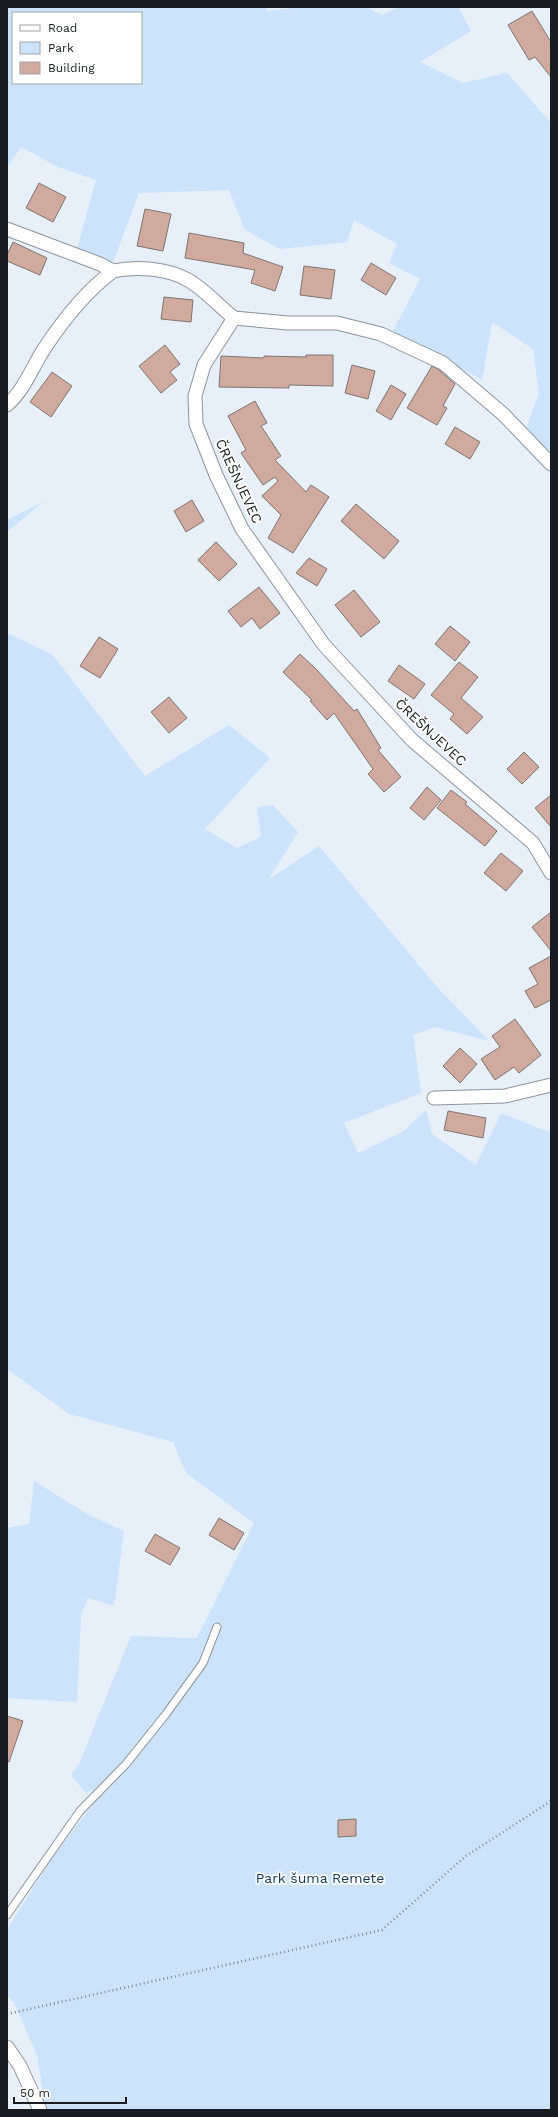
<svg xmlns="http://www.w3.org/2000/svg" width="558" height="2117" font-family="'Work Sans',sans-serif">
<rect width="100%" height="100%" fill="#e7f0f9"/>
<!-- green -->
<g fill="#cce3fb" fill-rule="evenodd">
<path d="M7,7H266L267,11L304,7H366L382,15L399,7H458L471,31L420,62L463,83L507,73L551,123V455L526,428L539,393L533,349L492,322L482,380L393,331L420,279L389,263L397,244L354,220L347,242L280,249L245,230L229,190L139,193L113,263L77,249L96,180L58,167L21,147L7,167ZM13,13H141V83H13Z"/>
<path d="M43,502L7,532V520Z"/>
<path d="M7,633L53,655L145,776L229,725L270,758L205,829L237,848L261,837L257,807L273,805L298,832L269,879L319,846L438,988L489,1041L435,1027L413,1035L421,1093L344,1123L358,1153L404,1131L426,1110L432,1134L476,1165L501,1113L551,1133V2110H46L37,2055L14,2003L7,1995V1930L50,1861L108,1784L86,1793L71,1775L79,1764L131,1636L197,1638L254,1523L186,1473L173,1442L69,1414L7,1369Z"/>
<path d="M34,1481L89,1515L124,1531L114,1606L88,1598L81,1616L77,1702L7,1698V1528L29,1524Z"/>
</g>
<!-- building -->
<g fill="#d0aa9e" stroke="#807470">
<path d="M532,11L551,42V77L535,57L529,60L508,25Z"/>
<path d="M39,183L66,197L53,222L26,208Z"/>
<path d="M145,209L171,214L163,251L137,246Z"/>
<path d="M189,233L244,243L243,253L283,267L275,291L251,283L255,270L185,258Z"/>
<path d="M13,242L47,258L40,275L7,261V255Z"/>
<path d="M371,263L396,278L386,295L361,280Z"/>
<path d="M304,266L335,270L331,299L300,295Z"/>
<path d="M164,297L193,300L191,322L161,319Z"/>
<path d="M165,345L180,364L170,372L177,380L161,393L139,366Z"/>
<path d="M306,355H333V386L289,385V388L219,387L221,356L264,358V356L306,357Z"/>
<path d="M352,365L375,371L368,399L345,393Z"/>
<path d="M432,366L439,370L455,384L443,406L447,408L437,425L407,408Z"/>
<path d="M52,372L72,386L51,417L30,402Z"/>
<path d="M391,385L406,394L391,420L376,411Z"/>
<path d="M255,401L267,423L261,426L281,456L275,460L306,492L311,485L329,497L293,553L268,538L281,515L262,496L278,481L275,477L263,485L241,453L246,450L228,416Z"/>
<path d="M455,427L480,442L470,459L445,444Z"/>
<path d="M192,500L204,521L186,532L174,511Z"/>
<path d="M356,504L399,541L384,559L341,521Z"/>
<path d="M216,542L237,564L219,581L198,560Z"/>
<path d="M309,558L327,569L317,586L296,573Z"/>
<path d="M259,587L280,613L260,629L252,618L241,627L228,611Z"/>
<path d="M354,590L380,622L361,637L335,605Z"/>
<path d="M450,626L470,642L455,661L435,644Z"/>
<path d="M99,637L118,649L100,678L80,666Z"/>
<path d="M300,654L317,670L354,711L357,709L381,748L378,750L401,777L384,792L368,774L373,769L334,713L327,720L310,701L312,700L283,672Z"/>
<path d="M459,662L478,677L461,698L483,717L467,734L450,719L454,714L431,695Z"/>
<path d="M399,665L425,684L414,699L388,681Z"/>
<path d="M169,697L187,718L169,733L151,712Z"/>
<path d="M524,752L539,767L522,784L507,769Z"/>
<path d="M427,787L441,800L424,820L410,808Z"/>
<path d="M451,790L467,802L465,804L497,831L485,846L437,808Z"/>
<path d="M551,795V827L535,808Z"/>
<path d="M501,853L523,871L506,891L484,873Z"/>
<path d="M551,912V951L532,927Z"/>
<path d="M551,956V1000L535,1008L525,991L538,984L529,968Z"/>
<path d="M515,1019L541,1055L519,1073L514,1067L495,1080L481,1059L500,1047L492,1036Z"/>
<path d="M460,1048L477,1064L460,1083L443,1066Z"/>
<path d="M448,1111L486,1118L483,1138L444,1130Z"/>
<path d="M219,1518L244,1533L234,1550L209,1535Z"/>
<path d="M155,1534L180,1548L170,1565L145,1551Z"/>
<path d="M7,1716L23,1721L9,1762L7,1761Z"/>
<path d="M356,1819V1836L338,1837V1820Z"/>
</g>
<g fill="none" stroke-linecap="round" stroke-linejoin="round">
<!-- lane casing -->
<g stroke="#8c949d" stroke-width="9">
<path id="lane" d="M7,1915L80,1811L126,1764L166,1714L203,1663L217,1627"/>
</g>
<!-- street casing -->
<g stroke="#8c949d" stroke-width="15">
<g id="street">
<path d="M7,229L100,264L113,271C136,266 167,268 188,280C204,289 220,307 234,318"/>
<path d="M234,318L204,365L195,396L196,424L216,475L242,529L324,645L412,740L533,843L551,873"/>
<path d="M234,318L288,323H337L381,334L443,363L503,414L551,464"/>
<path d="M7,405C24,390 32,368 44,349C63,320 85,292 113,271"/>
<path d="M434,1098L505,1096L551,1085"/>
<path d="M7,2047L20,2066L40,2110"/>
</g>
</g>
<!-- path -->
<path stroke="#848a90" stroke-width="2.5" stroke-dasharray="1 3" stroke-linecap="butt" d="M7,2014L382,1930L466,1856L551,1801"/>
<!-- lane -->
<use href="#lane" stroke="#fff" stroke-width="7"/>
<!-- street -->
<use href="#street" stroke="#fff" stroke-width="13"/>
</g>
<g text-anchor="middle" stroke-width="3.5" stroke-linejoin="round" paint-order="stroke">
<!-- street labels -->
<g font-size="14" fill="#181b1f" stroke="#fff">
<text transform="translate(239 481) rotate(65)" y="5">ČREŠNJEVEC</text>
<text transform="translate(431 732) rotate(43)" y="5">ČREŠNJEVEC</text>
</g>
<!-- park labels -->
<g font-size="14" fill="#0e365a" stroke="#fff">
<text x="320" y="1883">Park šuma Remete</text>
</g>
</g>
<!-- border -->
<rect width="558" height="2117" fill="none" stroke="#181b1f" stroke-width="16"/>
<!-- legend -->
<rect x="12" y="12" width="130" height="72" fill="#ffffff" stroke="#a3a4a5"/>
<rect x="20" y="25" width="20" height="6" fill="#ffffff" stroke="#a3a4a5"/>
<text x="48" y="32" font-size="12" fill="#181b1f">Road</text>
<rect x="20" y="42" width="20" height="12" fill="#cce3fb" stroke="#a3a4a5"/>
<text x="48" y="52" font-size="12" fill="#181b1f">Park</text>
<rect x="20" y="62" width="20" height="12" fill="#d0aa9e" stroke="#a3a4a5"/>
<text x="48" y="72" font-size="12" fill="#181b1f">Building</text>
<!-- scale -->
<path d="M14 2097v6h112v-6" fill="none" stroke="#181b1f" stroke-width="2"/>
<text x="20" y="2097" font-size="12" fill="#181b1f" stroke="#ffffff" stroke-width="3" paint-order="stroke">50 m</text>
</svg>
